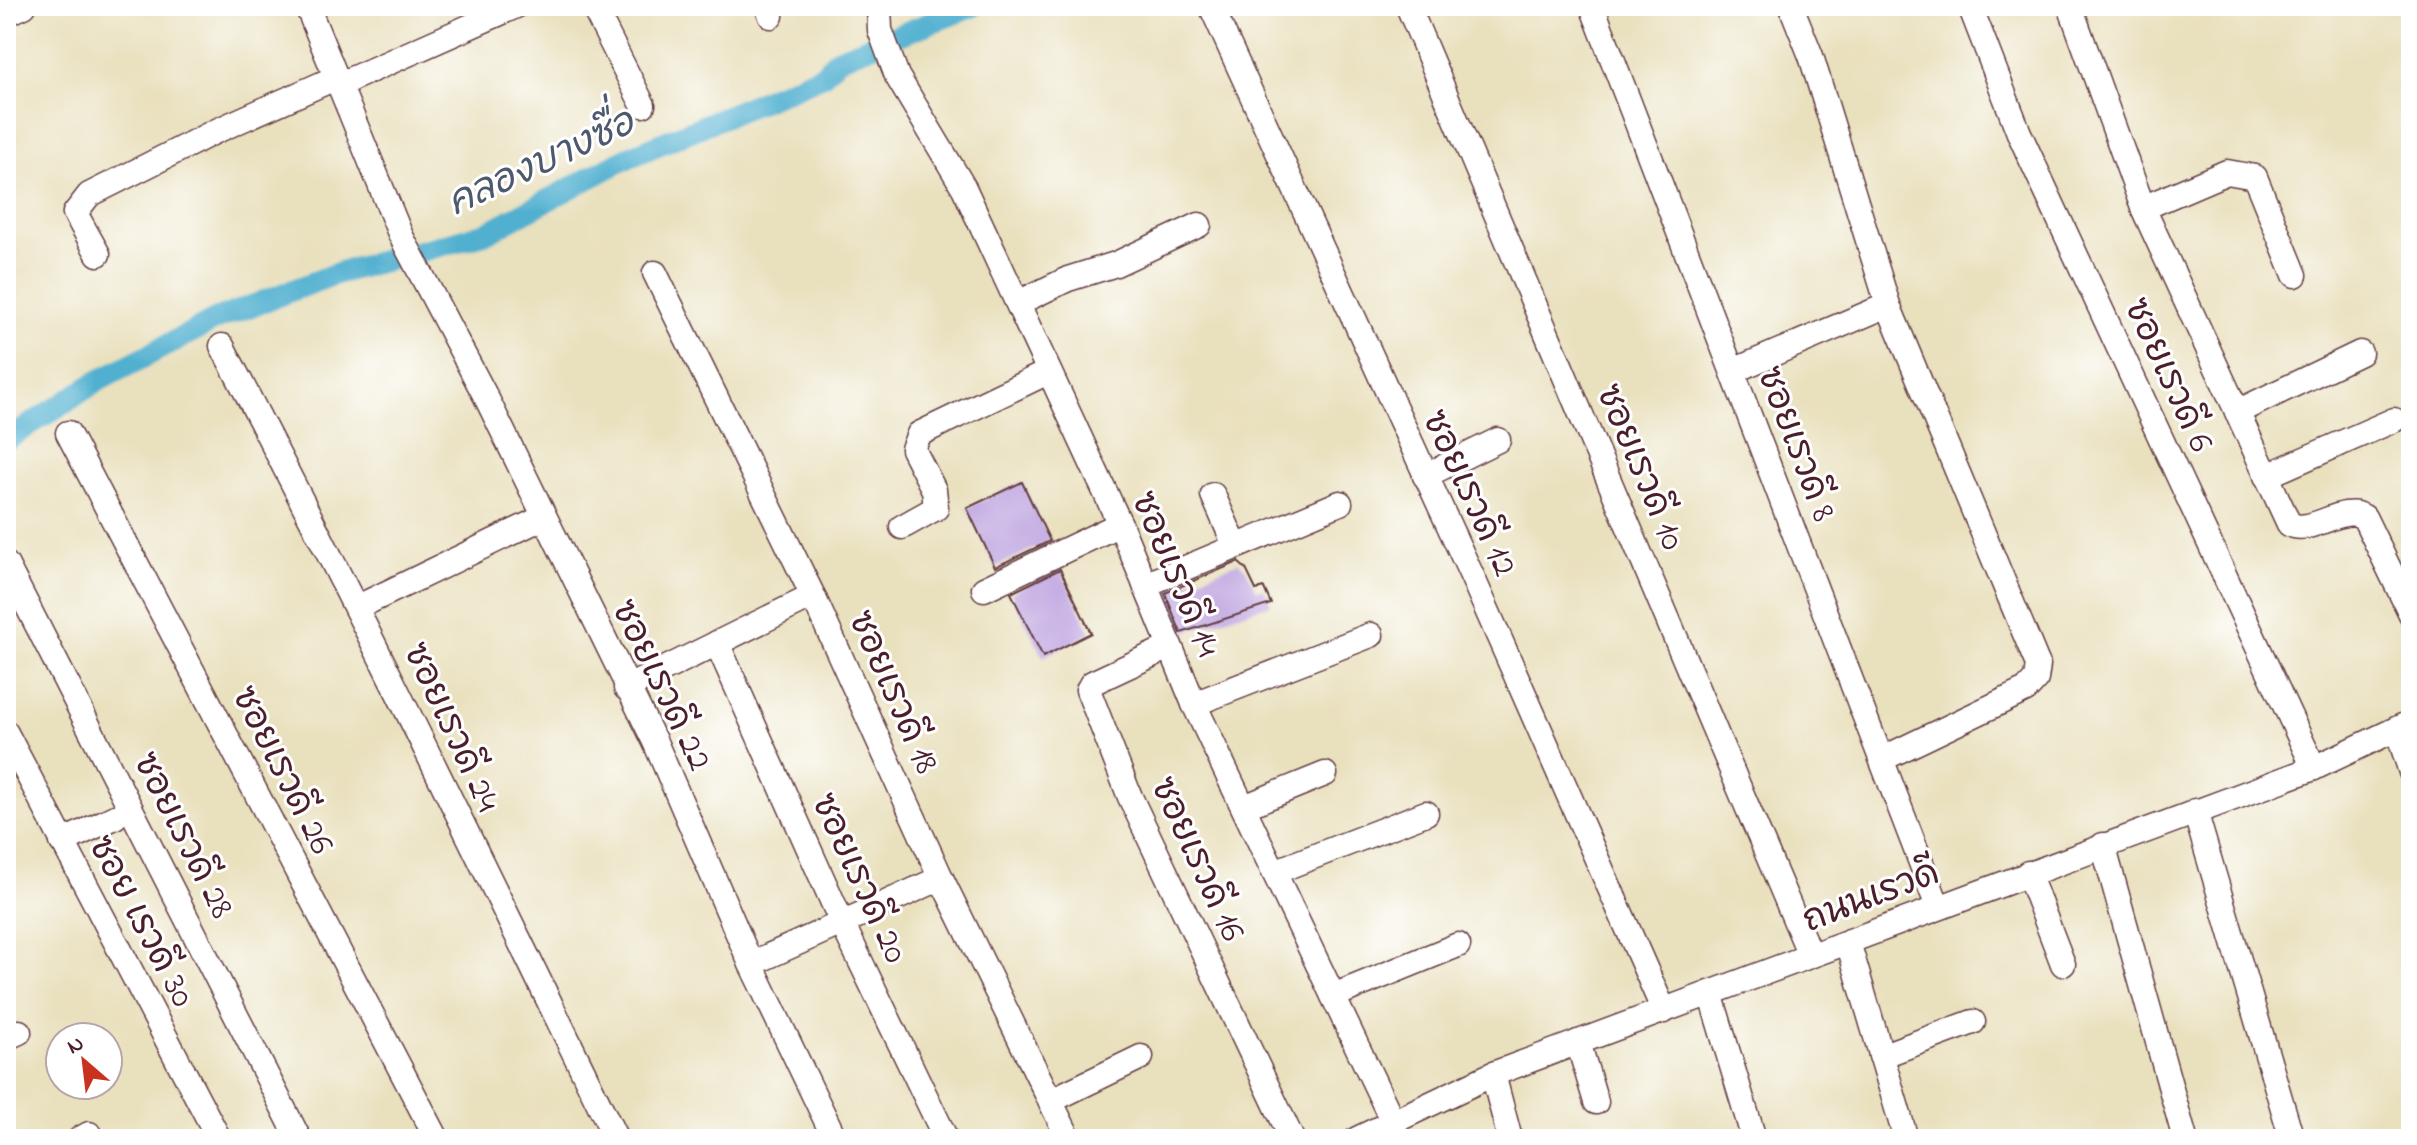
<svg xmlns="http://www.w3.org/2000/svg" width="2417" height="1145" font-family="'Indie Flower','Playpen Sans Thai',sans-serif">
<rect width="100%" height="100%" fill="#fff"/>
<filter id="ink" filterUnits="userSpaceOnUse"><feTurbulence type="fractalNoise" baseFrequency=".0125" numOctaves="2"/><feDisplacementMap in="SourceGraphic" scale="16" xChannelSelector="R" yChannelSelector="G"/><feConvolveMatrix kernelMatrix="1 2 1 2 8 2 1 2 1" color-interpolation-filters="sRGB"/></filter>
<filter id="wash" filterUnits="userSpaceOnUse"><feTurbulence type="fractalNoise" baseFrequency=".006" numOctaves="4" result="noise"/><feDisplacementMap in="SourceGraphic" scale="32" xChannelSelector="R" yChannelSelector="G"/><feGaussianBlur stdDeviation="1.8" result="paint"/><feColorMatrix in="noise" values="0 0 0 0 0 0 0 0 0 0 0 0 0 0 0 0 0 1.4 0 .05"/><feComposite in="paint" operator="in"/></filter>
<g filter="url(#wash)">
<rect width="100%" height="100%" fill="#e9e0bd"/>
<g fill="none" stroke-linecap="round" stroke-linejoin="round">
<!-- canal -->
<path stroke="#51b0d0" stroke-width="22" d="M6,440L98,381L217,319L338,273L484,234L627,158L823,75L837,59L974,6"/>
</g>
<g id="blocks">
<!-- building -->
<g fill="#bca1df">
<path d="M1022,482L1050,541L995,567L967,508Z"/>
<path d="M1238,562L1246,569L1256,590L1264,588L1271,604L1181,633L1165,593Z"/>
<path d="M1060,569L1091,633L1043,657L1011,593Z"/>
</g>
</g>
</g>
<g filter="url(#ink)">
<use href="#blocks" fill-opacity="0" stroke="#623c41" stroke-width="2"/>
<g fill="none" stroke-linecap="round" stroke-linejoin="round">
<!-- minor casing -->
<g stroke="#623c41" stroke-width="27">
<g id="minor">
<path d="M307,6L401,236L487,399L655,742L751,964L835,1139"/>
<path d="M593,6L643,105"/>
<path d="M767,6L771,16"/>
<path d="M879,6L880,30L897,76L964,188L1120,524L1194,704L1393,1122"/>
<path d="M1211,6L1472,576L1664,1011"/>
<path d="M1408,6L1810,955"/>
<path d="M1592,6L1938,907"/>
<path d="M1791,6L1811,56L1888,305L2038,665L2036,679L2026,690L1882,759"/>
<path d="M1970,6L2019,133L2314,768"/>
<path d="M2070,6L2143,208L2289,524C2312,536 2342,503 2364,517L2411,614"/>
<path d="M6,14L24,6"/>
<path d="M338,85L516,6"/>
<path d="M2143,208L2227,172L2255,177L2295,275"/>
<path d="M98,254L75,213L89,195L214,132L335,78"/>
<path d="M655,273L813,596L941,878L1069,1139"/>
<path d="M1018,303L1068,279L1116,264L1199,225"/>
<path d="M222,346C359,608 487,874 616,1139"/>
<path d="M1733,371L1888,305"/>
<path d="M2237,412L2360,353"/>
<path d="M68,433L437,1139"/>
<path d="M1425,476L1498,440"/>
<path d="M2266,476L2394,420"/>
<path d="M1213,495L1235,545"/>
<path d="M902,527L936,508L934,490L913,449L919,434L1048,372"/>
<path d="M6,564L299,1139"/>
<path d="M1145,585L1340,503"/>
<path d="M984,589L1120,524"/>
<path d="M358,607L544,517"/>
<path d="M717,643L843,925L946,1139"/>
<path d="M1169,647L1092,683L1088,690L1130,797L1292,1139"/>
<path d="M626,688L813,596"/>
<path d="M1194,704L1371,635"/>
<path d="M2397,729L2411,772"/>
<path d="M6,733L219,1139"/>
<path d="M1244,807L1325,774"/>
<path d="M2195,811L2292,1139"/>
<path d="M62,842L115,817"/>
<path d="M2103,845L2185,1139"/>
<path d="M1274,872L1426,813"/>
<path d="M2028,873L2063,964"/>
<path d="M1848,942L1906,1139"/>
<path d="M751,964L941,878"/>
<path d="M1710,993L1754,1139"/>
<path d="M1333,996L1458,945"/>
<path d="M6,1038L19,1032"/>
<path d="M1578,1042L1596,1102"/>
<path d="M1881,1056L1973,1022"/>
<path d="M1493,1074L1510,1139"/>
<path d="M1050,1101L1141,1057"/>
<path d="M80,1139L89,1134"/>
<path d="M1357,1139L1493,1074L2314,768L2411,722"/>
</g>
</g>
<!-- minor -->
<use href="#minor" stroke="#fff" stroke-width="24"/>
</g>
</g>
<g text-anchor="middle" stroke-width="6" stroke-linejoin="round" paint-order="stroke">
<!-- street labels -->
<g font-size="36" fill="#4a1f2b" stroke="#fff">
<text transform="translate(2171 374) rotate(65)" y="13">ซอยเรวดี 6</text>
<text transform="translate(1799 443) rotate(69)" y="13">ซอยเรวดี 8</text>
<text transform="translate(1643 466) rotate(67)" y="13">ซอยเรวดี 10</text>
<text transform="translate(1472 492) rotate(65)" y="13">ซอยเรวดี 12</text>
<text transform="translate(1178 573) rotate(67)" y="13">ซอยเรวดี 14</text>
<text transform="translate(664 684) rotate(64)" y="13">ซอยเรวดี 22</text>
<text transform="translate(896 691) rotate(66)" y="13">ซอยเรวดี 18</text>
<text transform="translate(454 726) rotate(65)" y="13">ซอยเรวดี 24</text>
<text transform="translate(285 769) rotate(63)" y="13">ซอยเรวดี 26</text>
<text transform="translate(186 834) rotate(63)" y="13">ซอยเรวดี 28</text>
<text transform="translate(1200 858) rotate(65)" y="13">ซอยเรวดี 16</text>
<text transform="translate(862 877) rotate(65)" y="13">ซอยเรวดี 20</text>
<text transform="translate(1870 894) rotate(-21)" y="13">ถนนเรวดี</text>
<text transform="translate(144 920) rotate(62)" y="13">ซอย เรวดี 30</text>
</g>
<!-- water labels -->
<g font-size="38" font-style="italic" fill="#4d596d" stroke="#fff">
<text transform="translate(540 161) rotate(-25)" y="13">คลองบางซื่อ</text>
</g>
</g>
<!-- margin -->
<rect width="2417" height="1145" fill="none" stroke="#fff" stroke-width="32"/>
<!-- north arrow -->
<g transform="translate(84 1061) rotate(332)"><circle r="38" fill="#ffffff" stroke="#b7a5aa" stroke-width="2"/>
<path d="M0-6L14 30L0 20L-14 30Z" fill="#c8321e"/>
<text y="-12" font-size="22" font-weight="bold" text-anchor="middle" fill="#4a1f2b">N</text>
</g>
</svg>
